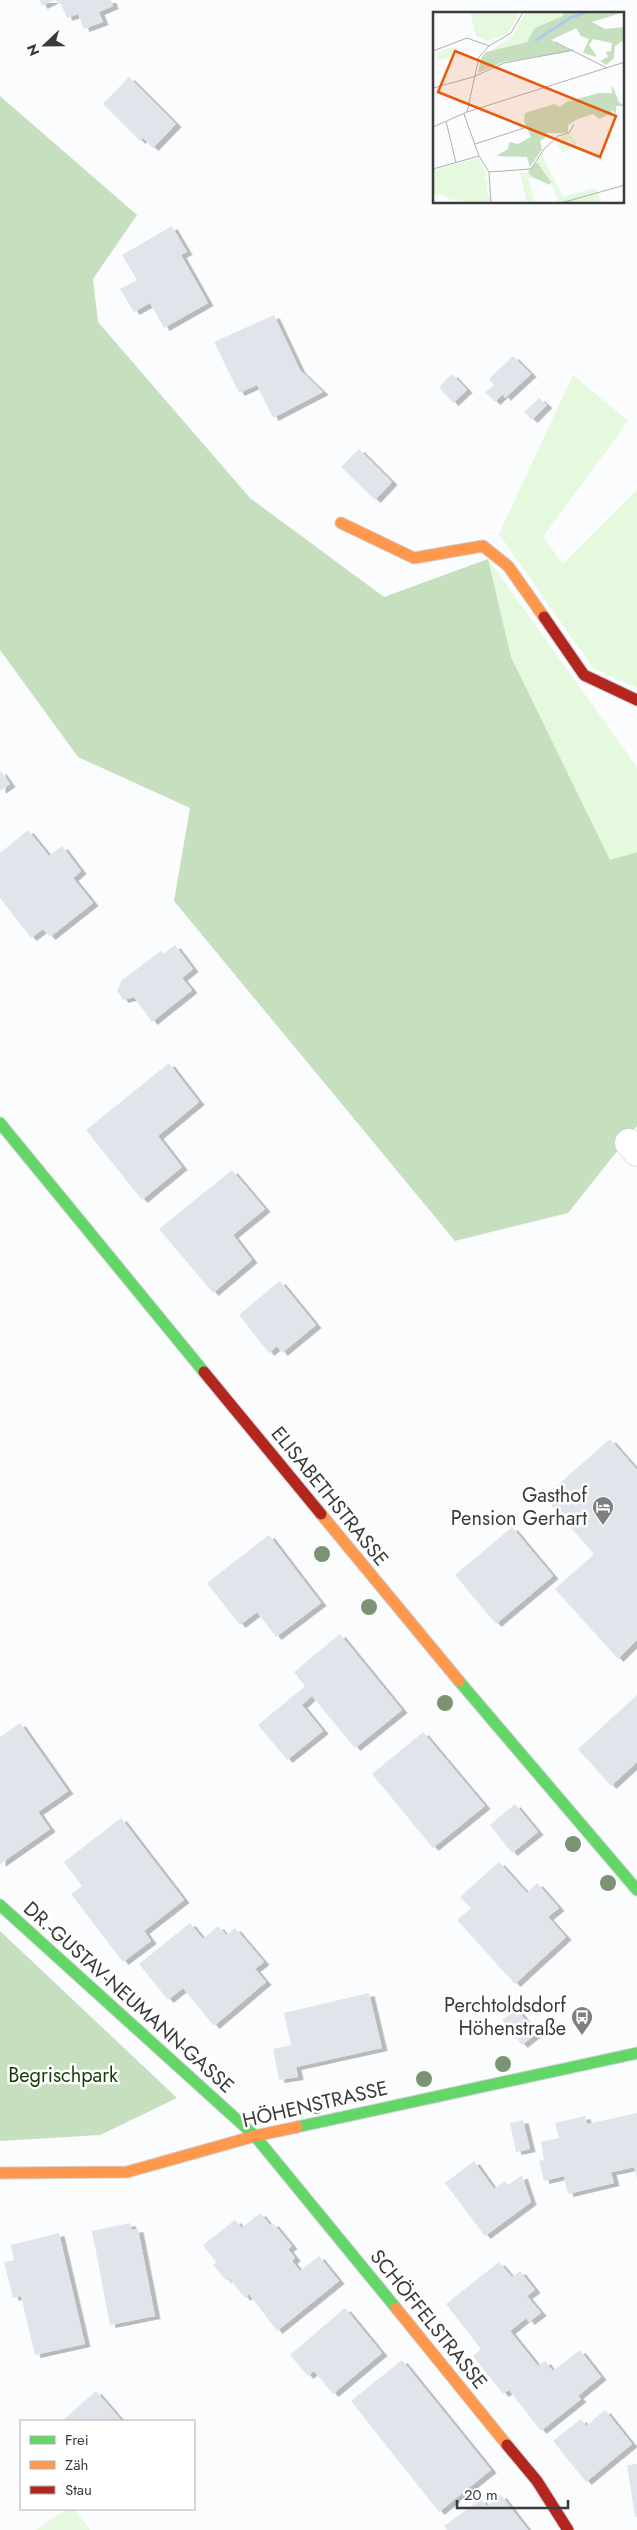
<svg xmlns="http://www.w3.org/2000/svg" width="637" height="2530" font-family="Jost,sans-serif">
<defs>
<filter id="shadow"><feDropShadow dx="5.5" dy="3" stdDeviation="0" flood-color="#0004"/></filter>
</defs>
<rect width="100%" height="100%" fill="#fbfcfd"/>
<!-- green -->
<g fill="#e4f9de">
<path d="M573,375L628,421L543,537L563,564L637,490V688L593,668L499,534Z"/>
<path d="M488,559L637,767V852L610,861L511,657Z"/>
<path d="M67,2509H74L90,2530H36Z"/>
</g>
<!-- forest -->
<g fill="#c6dfbe">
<path d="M0,96L137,215L93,279L98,322L250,498L384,597L488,559L511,657L610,860L637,852V1126L568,1213L455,1241L174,901L190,808L78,757L0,650Z"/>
<path d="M0,1931L177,2098L100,2135L0,2141Z"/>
</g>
<!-- building -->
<g fill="#e0e5ec" filter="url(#shadow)">
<path d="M39,0H111L113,6L99,12L103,22L84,29L78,14L67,18L61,4L54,0L42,6Z"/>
<path d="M129,77L176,124L153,148L143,138L140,141L103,104Z"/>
<path d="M172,226L187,252L181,255L208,303L164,328L150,303L134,312L120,289L137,280L122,255Z"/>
<path d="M274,315L300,370L323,392L273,418L257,385L239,393L214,342Z"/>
<path d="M513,356L531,374L505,398L503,394L495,402L485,392L494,385L489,379Z"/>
<path d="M452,374L467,390L453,403L439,387Z"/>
<path d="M539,398L547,405L532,420L524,412Z"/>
<path d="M359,449L392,482L375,500L341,467Z"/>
<path d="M0,770L10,784L0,791Z"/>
<path d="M28,830L49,856L62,846L81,871L73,878L93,903L50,937L43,929L31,938L0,898V853Z"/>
<path d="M175,945L193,969L182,978L192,990L152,1022L134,997L123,1000L117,991L122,980L161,951L163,954Z"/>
<path d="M169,1063L199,1102L158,1136L182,1167L142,1200L86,1130Z"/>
<path d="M232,1170L265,1209L233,1235L252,1260L213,1293L159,1229Z"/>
<path d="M280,1281L316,1325L282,1353L277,1346L269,1353L239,1315Z"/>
<path d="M610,1439L637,1470V1640L618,1659L555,1589L594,1554L544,1497Z"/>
<path d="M512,1527L553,1576L496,1624L455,1575Z"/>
<path d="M269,1535L321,1603L276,1637L257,1612L240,1625L207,1583Z"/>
<path d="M340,1634L402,1710L355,1748L312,1696L302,1705L323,1731L287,1760L258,1725L305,1686L294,1672Z"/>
<path d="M637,1695V1762L611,1786L578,1749Z"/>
<path d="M20,1723L68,1791L38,1812L50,1829L0,1864V1737Z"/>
<path d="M423,1732L485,1806L433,1848L372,1774Z"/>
<path d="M515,1804L538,1832L512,1853L490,1825Z"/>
<path d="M121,1818L184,1900L144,1931L151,1941L123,1962L71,1894L82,1886L64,1862Z"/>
<path d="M499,1862L527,1893L537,1883L559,1908L548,1917L566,1937L515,1984L457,1920L471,1908L460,1897Z"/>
<path d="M190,1923L203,1939L218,1926L226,1935L235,1928L264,1962L255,1969L266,1982L214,2026L183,1988L168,2000L139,1964Z"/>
<path d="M369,1993L382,2048L296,2067L298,2077L279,2080L273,2049L291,2045L284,2013Z"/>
<path d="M517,2009L536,2034L522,2045L502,2020Z"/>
<path d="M637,2113V2178L634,2167L622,2170L611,2172L614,2183L568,2194L564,2176L544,2181L539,2161L544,2160L541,2142L559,2138L555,2123L585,2116L587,2124Z"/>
<path d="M523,2120L530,2149L516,2152L510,2123Z"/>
<path d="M474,2161L494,2189L505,2181L508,2185L522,2175L531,2202L485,2236L445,2183Z"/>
<path d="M260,2213L270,2225L273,2223L292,2246L288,2249L295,2258L292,2261L300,2271L319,2256L339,2281L277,2331L249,2294L245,2298L229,2278L226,2280L213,2265L216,2262L203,2245L235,2220L242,2228Z"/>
<path d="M130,2223L132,2230L138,2229L155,2316L110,2325L92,2231Z"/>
<path d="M59,2233L85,2344L35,2355L21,2296L13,2298L4,2262L14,2260L11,2245Z"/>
<path d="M499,2262L512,2277L520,2271L535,2290L527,2296L541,2313L529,2322L526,2318L510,2331L538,2366L545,2361L553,2371L580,2350L601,2377L578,2396L581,2399L541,2431L509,2390L503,2394L473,2356L481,2349L446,2304Z"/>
<path d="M345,2308L382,2353L333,2394L314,2371L308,2376L290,2355Z"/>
<path d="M402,2360L491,2470L439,2512L351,2401Z"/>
<path d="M96,2391L122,2421H62Z"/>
<path d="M605,2410L632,2444L586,2482L553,2441L581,2419L586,2426Z"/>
<path d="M637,2464V2517H635L627,2465Z"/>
<path d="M501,2495L528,2530H447L444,2526L481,2499L487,2506Z"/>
</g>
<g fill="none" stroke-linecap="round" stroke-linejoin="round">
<!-- street casing -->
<g stroke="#d0d1d2" stroke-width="29">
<path id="street" d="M629,1143L637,1152"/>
</g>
<!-- fast casing -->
<g stroke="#d0d1d2" stroke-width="13">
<g id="fast">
<path d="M0,1123L204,1372"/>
<path d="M459,1681L637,1890"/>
<path d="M0,1905L255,2136L396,2308"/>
<path d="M297,2127L637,2053"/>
</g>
</g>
<!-- slow casing -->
<g stroke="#d0d1d2" stroke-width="13">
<g id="slow">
<path d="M341,523L414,558L483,546L508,566L544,617"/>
<path d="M321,1514L459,1681"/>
<path d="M0,2173L127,2172L255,2136L297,2127"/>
<path d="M396,2308L507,2445"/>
</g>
</g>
<!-- jam casing -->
<g stroke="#d0d1d2" stroke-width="13">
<g id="jam">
<path d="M544,617L584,675L637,700"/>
<path d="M204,1372L321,1514"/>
<path d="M507,2445L537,2481L568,2530"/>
</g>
</g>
<!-- street -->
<use href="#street" stroke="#feffff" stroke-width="28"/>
<!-- fast -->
<use href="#fast" stroke="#63d668" stroke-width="11"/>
<!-- slow -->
<use href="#slow" stroke="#ff974d" stroke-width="11"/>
<!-- jam -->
<use href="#jam" stroke="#b3261e" stroke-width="11"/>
</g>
<!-- trees -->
<g fill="#7b9372">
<circle cx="322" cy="1554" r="8"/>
<circle cx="369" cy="1607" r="8"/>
<circle cx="445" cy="1703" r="8"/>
<circle cx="573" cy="1844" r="8"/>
<circle cx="608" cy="1883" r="8"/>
<circle cx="503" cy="2064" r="8"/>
<circle cx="424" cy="2079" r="8"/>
<circle cx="375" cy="2090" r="8"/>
<circle cx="316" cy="2106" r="8"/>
</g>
<!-- icons -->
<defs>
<g id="hotel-pin" transform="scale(1.125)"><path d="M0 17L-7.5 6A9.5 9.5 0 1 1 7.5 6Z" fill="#7e7f80" stroke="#fff"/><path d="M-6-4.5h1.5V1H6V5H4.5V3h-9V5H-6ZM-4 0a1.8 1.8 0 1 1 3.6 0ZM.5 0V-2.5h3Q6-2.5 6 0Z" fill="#fff"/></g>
<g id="bus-pin" transform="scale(1.125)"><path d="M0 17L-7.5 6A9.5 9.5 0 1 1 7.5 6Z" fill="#7e7f80" stroke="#fff"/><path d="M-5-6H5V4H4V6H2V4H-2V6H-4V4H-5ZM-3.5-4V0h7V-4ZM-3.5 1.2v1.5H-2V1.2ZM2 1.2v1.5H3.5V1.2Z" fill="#fff"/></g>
</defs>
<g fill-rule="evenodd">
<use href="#hotel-pin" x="603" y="1507"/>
<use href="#bus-pin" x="582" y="2017"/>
</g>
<g text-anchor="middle" stroke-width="5" stroke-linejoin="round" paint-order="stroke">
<!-- poi labels -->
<g font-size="20" fill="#3b3b3c" stroke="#fff" text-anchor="end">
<text x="587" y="1502">Gasthof<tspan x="587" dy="23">Pension Gerhart</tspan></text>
<text x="566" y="2012">Perchtoldsdorf<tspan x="566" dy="23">Höhenstraße</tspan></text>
</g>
<!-- street labels -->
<g font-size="20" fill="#3b3b3c" stroke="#fff">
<text transform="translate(330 1496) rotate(51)" y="7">ELISABETHSTRASSE</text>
<text transform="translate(129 1997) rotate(42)" y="7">DR.-GUSTAV-NEUMANN-GASSE</text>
<text transform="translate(315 2104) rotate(-13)" y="7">HÖHENSTRASSE</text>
<text transform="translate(429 2319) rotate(51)" y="7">SCHÖFFELSTRASSE</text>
</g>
<!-- park labels -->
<g font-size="20" fill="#133d00" stroke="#fff">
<text x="63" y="2082">Begrischpark</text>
</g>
</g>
<!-- overview -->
<g transform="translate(433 12)">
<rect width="191" height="191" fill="#fbfcfd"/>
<path d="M37,0H87L75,21L54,29L43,24ZM93,0H191L158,10L118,28L48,46L80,23ZM20,35L22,44L6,48L4,40ZM136,122L145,131L140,133L133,125L137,136L130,140L122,128ZM109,143L130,185L157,177L163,178L169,191H121L125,189L118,170L104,150ZM46,146L54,162L51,166L54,167V181L60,191H36L16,187L9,182L0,183V158ZM95,160L99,165L95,167L102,191H94L87,161Z" fill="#e4f9de"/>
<path d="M131,0H191L159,10L172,17L191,15V28L182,34L181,46L173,53L167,49L175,45L173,40L178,39L179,31L160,27L156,33L164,45L150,41L156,27L148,24L143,16L118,28L138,39L70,50L45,61L48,46L53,40L94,30L102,16L130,4ZM179,73L186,90L191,94H183V102L178,98L179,101L166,107L160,102L145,107L135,113V121H113L112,126L107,129L109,137L97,155L94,145L63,144L75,137L76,130L85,132L98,125L91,109L92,101L121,92L127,95L133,90L166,81H179ZM104,150L118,170L117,173L99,165L95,160Z" fill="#c6dfbe"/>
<path fill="none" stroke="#a7caf1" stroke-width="2.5" d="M102,29L137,6L155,0"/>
<path fill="none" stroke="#aeafb0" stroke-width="1" d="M122,30L174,56M0,39L34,26L56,34M0,76L40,65L71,51L141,38M34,100L46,45L56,34L78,21L90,0M31,102L46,144L56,160L58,191M13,109L23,151M0,115L34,100L192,50M42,132L94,115M0,157L46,144M56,160L98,157L111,137L125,124L136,121L141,112M128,191L192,173"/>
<path fill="#e8590c" fill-opacity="0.15" stroke="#e8590c" stroke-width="2.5" d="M22,39L183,104L167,145L5,80Z"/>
<rect width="191" height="191" fill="none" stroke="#3b3b3c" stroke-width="2.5"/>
</g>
<!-- legend -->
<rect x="20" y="2420" width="175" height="90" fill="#ffffff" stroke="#b1b1b1"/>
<rect x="30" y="2436" width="25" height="8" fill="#63d668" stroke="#b1b1b1"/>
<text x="65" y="2445" font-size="15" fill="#3b3b3c">Frei</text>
<rect x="30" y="2461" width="25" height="8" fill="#ff974d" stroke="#b1b1b1"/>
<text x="65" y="2470" font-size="15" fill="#3b3b3c">Zäh</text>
<rect x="30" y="2486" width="25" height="8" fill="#b3261e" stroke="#b1b1b1"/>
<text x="65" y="2495" font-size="15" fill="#3b3b3c">Stau</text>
<!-- north arrow -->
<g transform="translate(45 45) rotate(248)" stroke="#ffffff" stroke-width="4" paint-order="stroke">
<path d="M0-4L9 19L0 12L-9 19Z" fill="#3b3b3c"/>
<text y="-8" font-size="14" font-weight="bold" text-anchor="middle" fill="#3b3b3c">N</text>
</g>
<!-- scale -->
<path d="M457 2500v8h111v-8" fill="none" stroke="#3b3b3c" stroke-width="2.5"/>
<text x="464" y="2500" font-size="15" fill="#3b3b3c" stroke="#ffffff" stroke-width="4" paint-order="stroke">20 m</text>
</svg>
